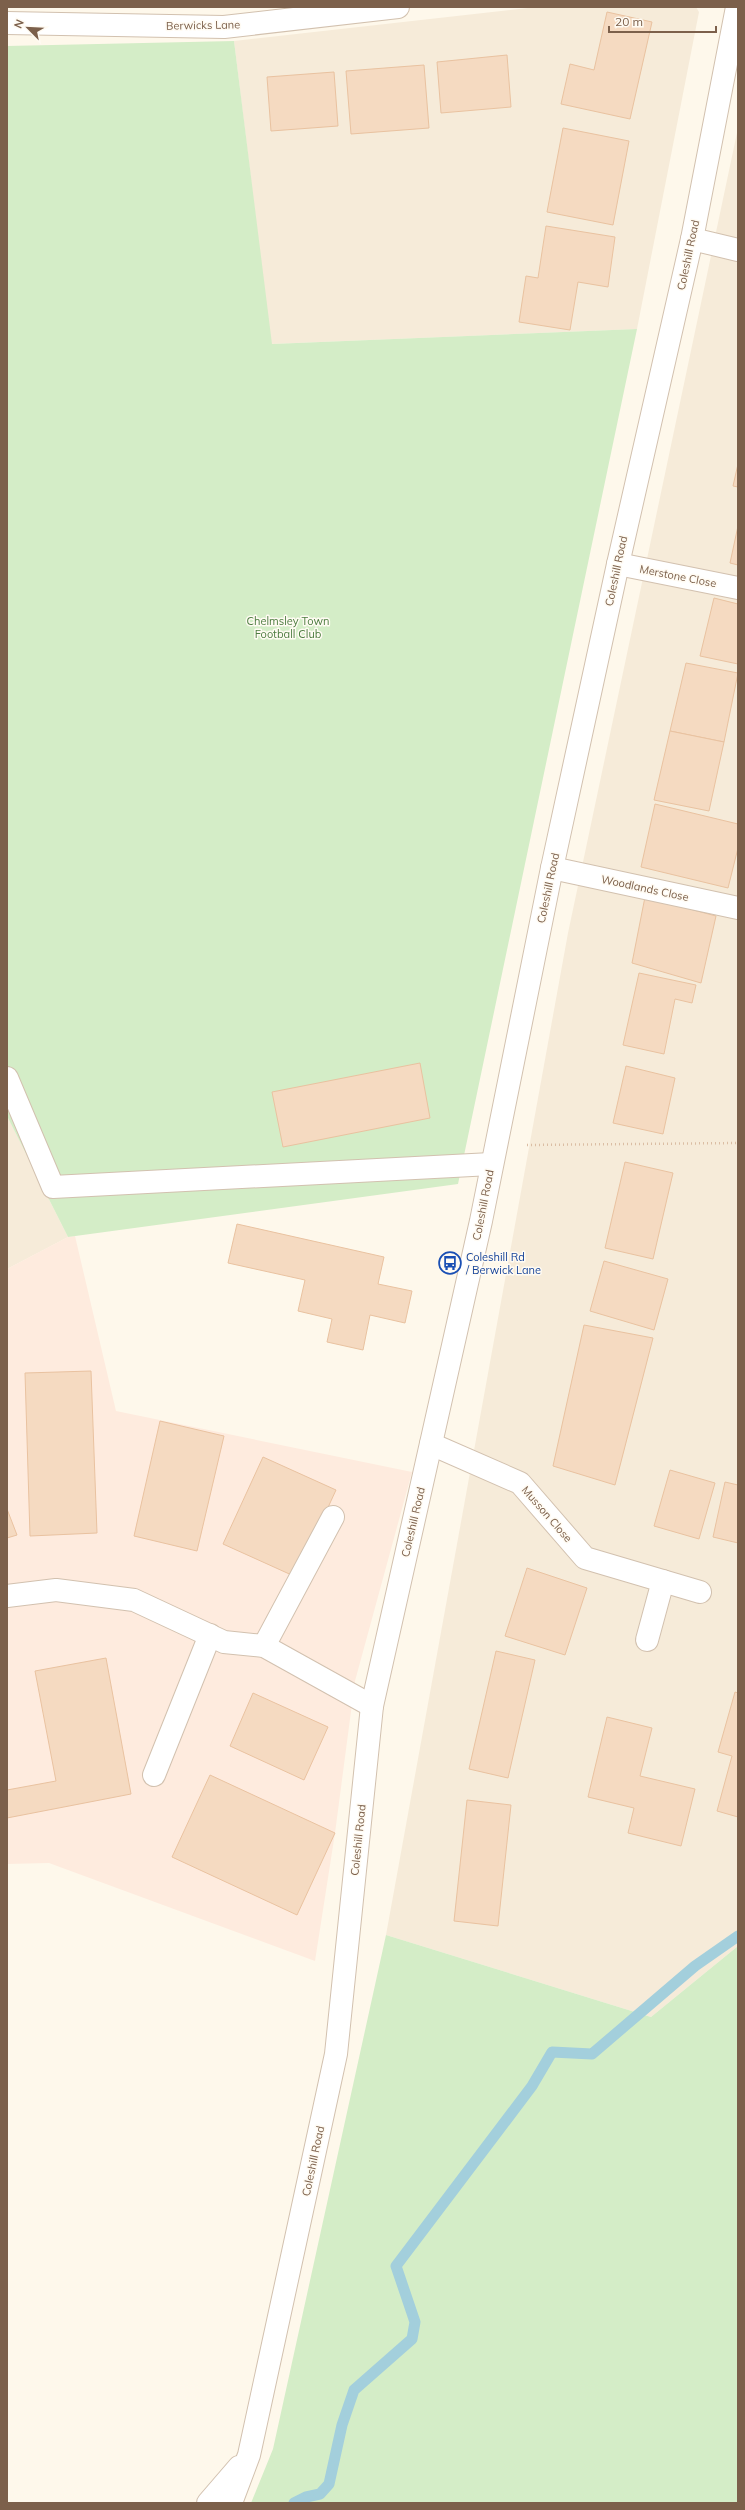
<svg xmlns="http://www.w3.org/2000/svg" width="745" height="2510" font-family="Mulish,sans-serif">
<rect width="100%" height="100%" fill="#fef8eb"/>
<!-- residential -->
<g fill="#f6ebd9">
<path d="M537,7H696L699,12L637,329L271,344L234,41Z"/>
<path d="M738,128V1946L651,2017L386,1935L568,933Z"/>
<path d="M7,1116L68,1237L7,1269Z"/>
</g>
<!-- commercial -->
<path fill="#feebde" d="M75,1236L116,1411L412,1472L355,1681L335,1833L315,1961L49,1863L7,1864V1269L68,1237Z"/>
<!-- green -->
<g fill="#d4edc7">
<path d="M234,41L272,344L637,329L458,1184L68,1237L7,1116V46Z"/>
<path d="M386,1935L651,2017L738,1946V2503H251L273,2449Z"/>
</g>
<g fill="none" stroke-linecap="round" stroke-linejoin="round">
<!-- stream -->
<path stroke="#a3cfdc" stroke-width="11" d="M294,2503L306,2497L320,2494L329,2484L342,2425L354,2390L412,2339L415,2322L396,2266L532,2086L552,2052L592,2054L695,1966L738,1936"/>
</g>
<!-- building -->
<g fill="#f5dac1" stroke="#e9c2a0">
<path d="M607,12L652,22L630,119L561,104L570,64L594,70Z"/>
<path d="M507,55L511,107L441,113L437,62Z"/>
<path d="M424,65L429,128L351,134L346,71Z"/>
<path d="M334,72L338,126L271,131L267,77Z"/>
<path d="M563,128L629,141L613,225L547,212Z"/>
<path d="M546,226L615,237L608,287L578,282L570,330L519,322L526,276L538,278Z"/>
<path d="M738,464V487L733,486Z"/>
<path d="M738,526V565L730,563Z"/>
<path d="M714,598L738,604V664L700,656Z"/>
<path d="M686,663L738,673L724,742L670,731Z"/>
<path d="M670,731L724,742L709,811L654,800Z"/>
<path d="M655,804L738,824V848L728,888L641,867Z"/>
<path d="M645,897L716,916L701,983L632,963Z"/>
<path d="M639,973L696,985L692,1003L675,999L664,1054L623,1045Z"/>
<path d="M420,1063L430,1118L283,1147L272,1092Z"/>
<path d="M626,1066L675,1078L663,1134L613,1123Z"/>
<path d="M625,1162L673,1173L653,1259L605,1248Z"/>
<path d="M237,1224L384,1257L378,1284L412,1291L405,1323L370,1315L363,1350L327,1342L332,1319L298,1311L305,1280L228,1263Z"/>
<path d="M604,1261L668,1279L654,1330L590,1311Z"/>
<path d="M584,1325L653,1338L615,1485L553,1466Z"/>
<path d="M91,1371L97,1533L30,1536L25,1373Z"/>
<path d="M160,1421L224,1436L197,1551L134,1536Z"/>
<path d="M263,1457L336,1490L296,1577L223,1544Z"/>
<path d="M670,1470L715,1483L699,1539L654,1526Z"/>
<path d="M725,1482L738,1485V1543L713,1537Z"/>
<path d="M7,1509L17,1535L7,1538Z"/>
<path d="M527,1568L587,1588L565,1655L505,1636Z"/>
<path d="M496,1651L535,1660L508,1778L469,1769Z"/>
<path d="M106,1658L131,1794L7,1818V1790L56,1781L35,1671Z"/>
<path d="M735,1692L738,1693V1817L717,1811L732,1756L718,1752Z"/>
<path d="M253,1693L328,1727L304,1780L230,1746Z"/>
<path d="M607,1717L652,1728L640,1776L695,1789L681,1846L628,1833L634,1808L588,1797Z"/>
<path d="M210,1775L335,1833L297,1915L172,1857Z"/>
<path d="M467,1800L511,1805L498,1926L454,1921Z"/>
</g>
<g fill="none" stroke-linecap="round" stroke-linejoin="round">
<!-- minor casing -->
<g stroke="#d2c1af" stroke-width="24">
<g id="minor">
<path d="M7,23L224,27L398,7"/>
<path d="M692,239L738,250"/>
<path d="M618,564L738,588"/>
<path d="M552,868L738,908"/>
<path d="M7,1078L53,1187L491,1164"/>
<path d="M431,1444L520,1483L585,1558L700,1592"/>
<path d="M7,1596L56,1590L134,1600L224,1642L264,1646L372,1706"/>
<path d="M647,1640L663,1581"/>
<path d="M264,1646L333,1517"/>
<path d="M154,1775L210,1635"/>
<path d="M208,2503L239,2467"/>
<path d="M231,2503L249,2455L336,2054L372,1706L481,1221L552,868L618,564L692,239L737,7"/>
</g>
</g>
<!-- path -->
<path stroke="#dbbda3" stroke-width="2.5" stroke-dasharray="1 3" stroke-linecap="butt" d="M527,1145L738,1143"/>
<!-- minor -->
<use href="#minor" stroke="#fff" stroke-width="22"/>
</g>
<!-- icons -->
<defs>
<g id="bus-ring" transform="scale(1.15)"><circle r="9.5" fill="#fffbf3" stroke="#1a4fb4" stroke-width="1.5"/><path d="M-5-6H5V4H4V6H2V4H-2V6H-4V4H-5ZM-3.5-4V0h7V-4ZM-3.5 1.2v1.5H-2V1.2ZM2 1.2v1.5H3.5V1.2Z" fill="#1a4fb4"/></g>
</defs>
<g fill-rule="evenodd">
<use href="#bus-ring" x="450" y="1263"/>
</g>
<g text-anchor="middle" stroke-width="3" stroke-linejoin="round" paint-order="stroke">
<!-- street labels -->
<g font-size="11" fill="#7c604b" stroke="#fffbf3">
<text transform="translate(203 25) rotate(-1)" y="4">Berwicks Lane</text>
<text transform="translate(688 255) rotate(-78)" y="4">Coleshill Road</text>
<text transform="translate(616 571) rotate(-78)" y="4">Coleshill Road</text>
<text transform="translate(678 576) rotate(11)" y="4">Merstone Close</text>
<text transform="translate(548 888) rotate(-78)" y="4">Coleshill Road</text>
<text transform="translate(645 888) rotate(12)" y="4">Woodlands Close</text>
<text transform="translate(483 1205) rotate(-79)" y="4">Coleshill Road</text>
<text transform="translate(547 1514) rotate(49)" y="4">Musson Close</text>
<text transform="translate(413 1522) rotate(-77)" y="4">Coleshill Road</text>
<text transform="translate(358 1840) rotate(-84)" y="4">Coleshill Road</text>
<text transform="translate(313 2161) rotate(-78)" y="4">Coleshill Road</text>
</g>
<!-- park labels -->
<g font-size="11" fill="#4c7c3f" stroke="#fffbf3">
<text x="288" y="625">Chelmsley Town<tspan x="288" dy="13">Football Club</tspan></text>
</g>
<!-- transit labels -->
<g font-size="11" fill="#164399" stroke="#fffbf3" text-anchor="start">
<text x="466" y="1261">Coleshill Rd<tspan x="466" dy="13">/ Berwick Lane</tspan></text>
</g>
</g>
<!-- border -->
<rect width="745" height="2510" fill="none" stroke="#7c604b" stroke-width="16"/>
<!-- north arrow -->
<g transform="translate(28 28) rotate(294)" stroke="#fffbf3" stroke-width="3" paint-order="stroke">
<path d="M0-3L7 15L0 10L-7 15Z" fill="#7c604b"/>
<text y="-6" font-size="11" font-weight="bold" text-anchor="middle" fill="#7c604b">N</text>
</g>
<!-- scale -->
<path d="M609 26v6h107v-6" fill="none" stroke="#7c604b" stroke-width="2"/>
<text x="615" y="26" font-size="12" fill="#7c604b" stroke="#fffbf3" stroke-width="3" paint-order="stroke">20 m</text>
</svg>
